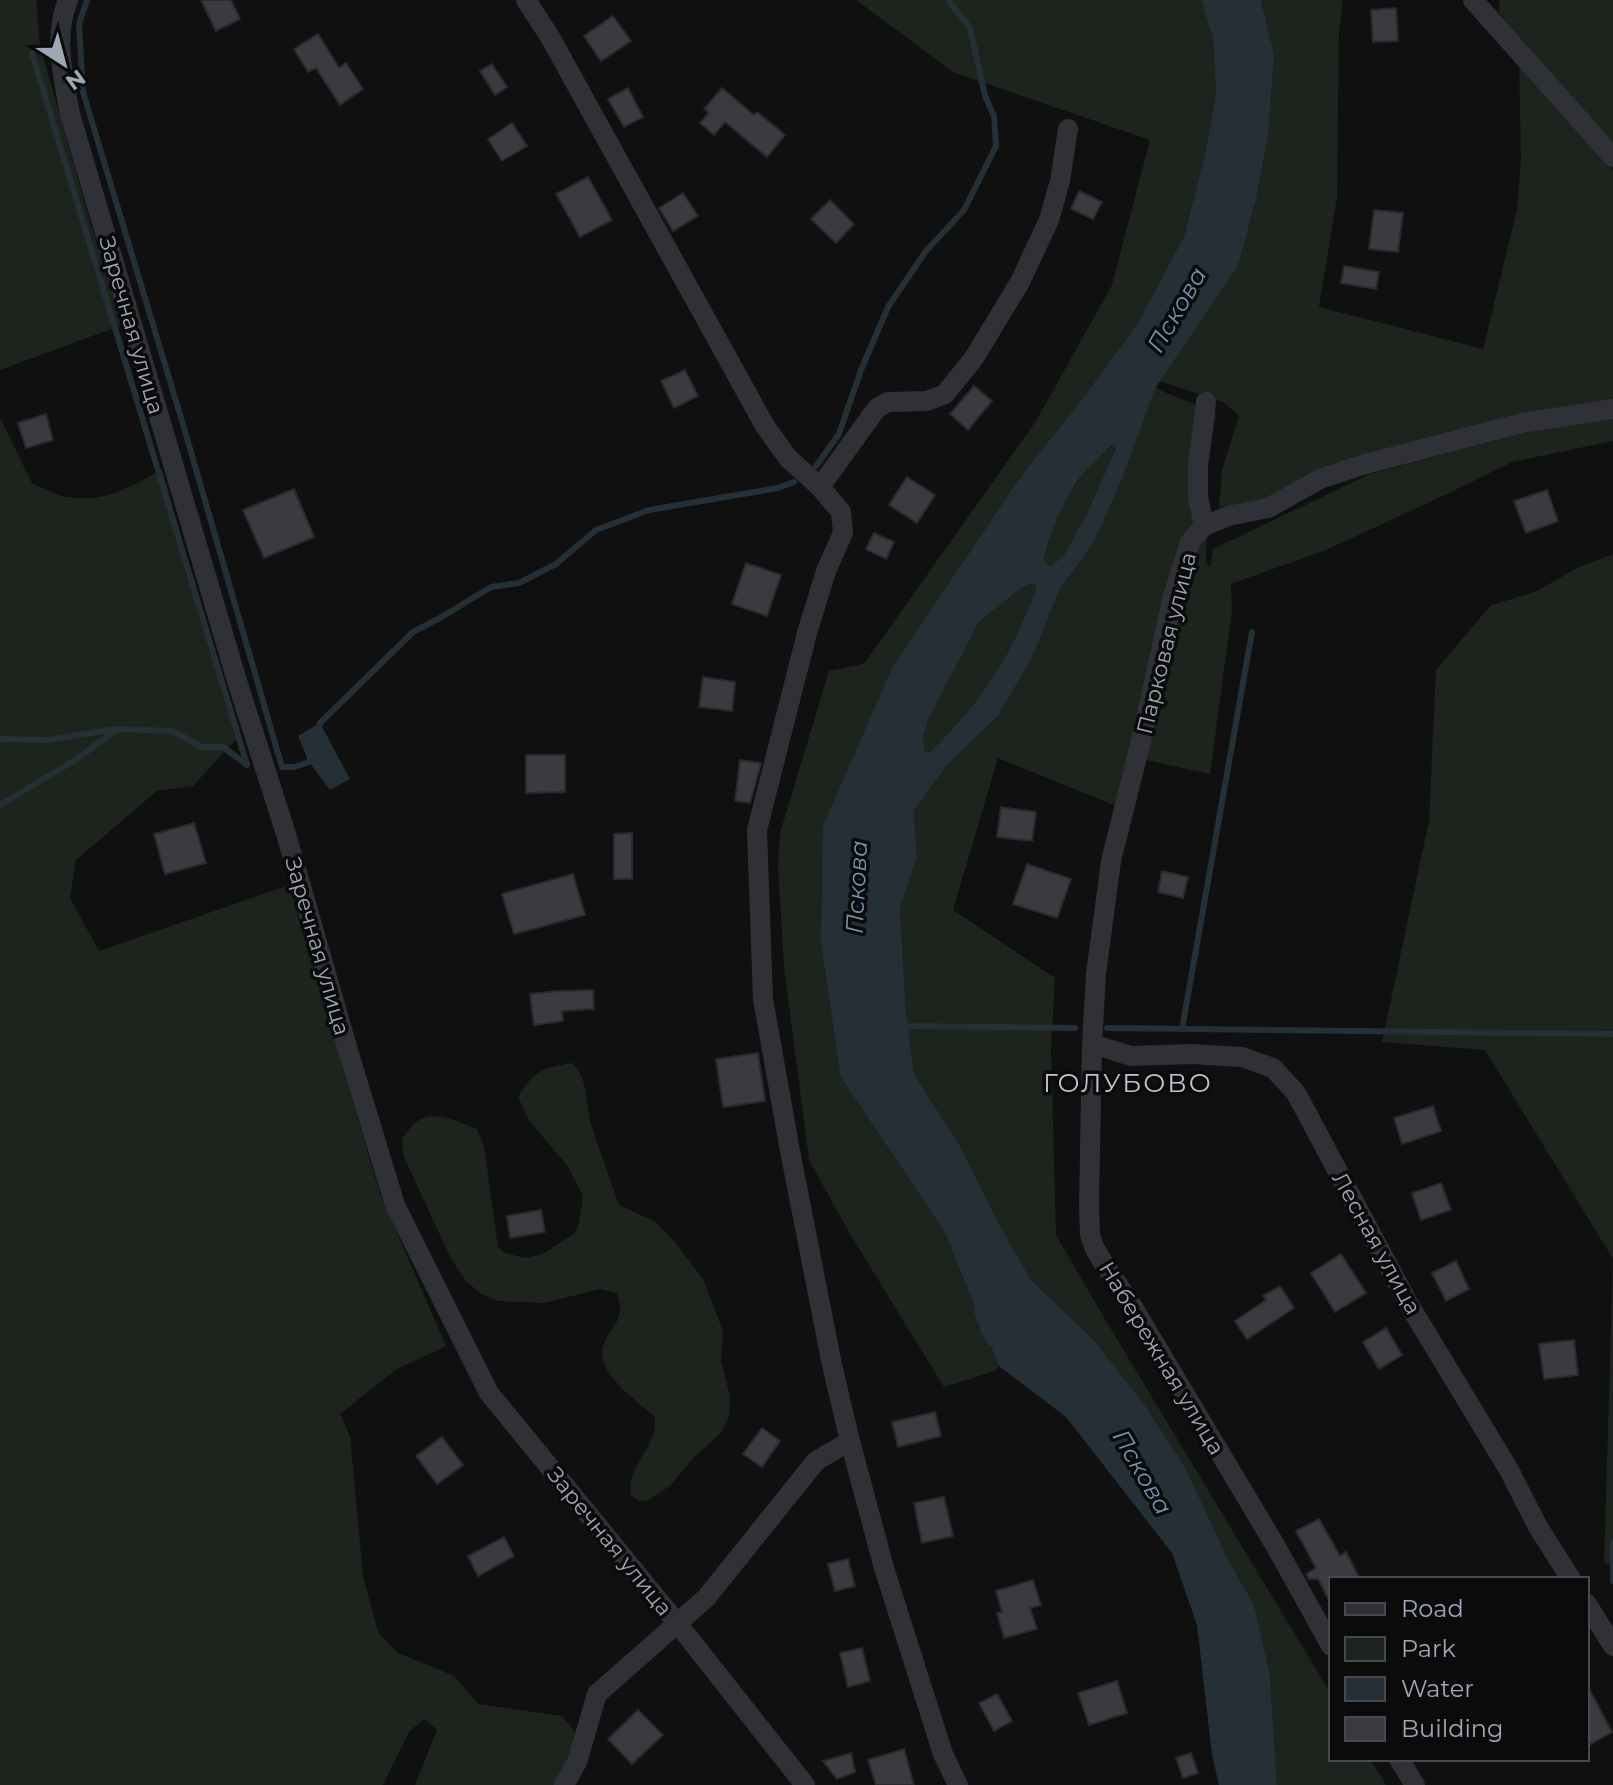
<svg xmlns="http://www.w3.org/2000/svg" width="1613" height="1785" font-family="Montserrat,sans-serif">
<rect width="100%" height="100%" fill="#101011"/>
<!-- green -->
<g fill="#1c241d">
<path d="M0,0H36L40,45L90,222L125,324L0,370Z"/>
<path d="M856,0H1201L1213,38L1216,94L1204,158L1184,236L1138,323L1083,398L1021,476L893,666L841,1078L944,1231L999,1366L995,1371L944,1387L850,1234L809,1160L784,967L778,865L780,833L829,671L864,664L1036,421L1112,285L1150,140L953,72Z"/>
<path d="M1261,0H1343L1339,30L1337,197L1319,307L1483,349L1517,210L1521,160L1519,60L1613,171V400L1252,504L1219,507L1222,470L1239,416L1223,402L1160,381L1238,266L1256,200L1268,135L1263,5Z"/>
<path d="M1500,0H1613V142L1519,43L1499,12Z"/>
<path d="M1156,387L1162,391L1216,413L1208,467L1206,563L1210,567L1213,549L1370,474L1531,431L1613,415V441L1512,462L1447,494L1326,550L1231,584L1232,610L1210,774L1137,758L1126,810L998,758L953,910L1055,978L1051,1049L1056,1235L1103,1316L1331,1694V1759H1370L1386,1785H1277L1270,1674L1254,1605L1229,1561L1186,1469L1147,1408L1095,1341L1031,1280L998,1222L959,1144L914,1074L906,1012L900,908L917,857L914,811L947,765L998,716L1033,656L1059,591L1095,540L1122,479Z"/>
<path d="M0,418L32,483C43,488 55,495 67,497C106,503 129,488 162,469L238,737L193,786L157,791L76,860L70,898L99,951L289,885L380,1194L446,1346L395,1370L340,1414L350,1436L363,1576L378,1632L398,1653L454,1676L478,1704L562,1716L579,1737L558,1785H415L437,1730L424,1719L409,1732L383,1785H0Z"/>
<path d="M1113,445L1116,448L1088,511L1064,555L1050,567L1044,561C1048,537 1065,496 1081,478C1090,466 1102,456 1113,445Z"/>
<path d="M1613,554V1568L1604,1562L1613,1259L1485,1050L1382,1042L1429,821L1436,670L1491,605L1535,592L1577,568Z"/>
<path d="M1031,584L1035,585L1036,590C1017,637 995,682 961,721C952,732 940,742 930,752L925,751L923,738L928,720L979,622L1017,591Z"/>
<path d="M572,1063C590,1080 585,1106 592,1127C600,1153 610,1179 619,1205L654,1221L674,1241L703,1279L723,1331L721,1360L730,1397L729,1416L721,1433L694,1457L670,1486L648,1500L639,1501L631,1495C627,1471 645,1457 653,1436C655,1430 655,1423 655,1417C639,1402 595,1373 603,1347C610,1325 627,1321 617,1293L599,1289L545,1303L499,1301L480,1293L466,1281L451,1259L404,1157L402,1139C406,1134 410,1127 415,1123C433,1108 458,1122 477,1129L484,1146L498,1247L505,1253L525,1258L543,1254L575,1233L579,1224L583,1196L567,1165L530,1122L518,1097C536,1069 540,1069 572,1063Z"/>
</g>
<!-- water -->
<g fill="#252f36" fill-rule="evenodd">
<path d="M1201,0H1261L1274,55L1268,135L1256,200L1238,266L1156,387L1122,479L1095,540L1059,591L1033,656L998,716L947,765L914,811L917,857L900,908L906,1012L914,1074L959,1144L998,1222L1031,1280L1095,1341L1147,1408L1186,1469L1229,1561L1254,1605L1270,1674L1277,1785H1219L1212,1755L1197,1625L1172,1553L1066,1417L999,1366L944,1231L841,1078L821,943L823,826L893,666L1021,476L1083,398L1138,323L1184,236L1204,158L1216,94L1213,38ZM1112,445L1116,448L1088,511L1064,555L1050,567L1044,560C1048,537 1065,497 1080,478C1090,466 1102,456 1112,445ZM1030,584L1035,585L1036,590C1009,658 983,701 930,752L925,751L923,738L928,720L979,622L1017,591Z"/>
<path d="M320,723L350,779L330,790L309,762L298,736Z"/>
</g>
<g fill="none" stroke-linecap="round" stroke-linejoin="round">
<!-- stream -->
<g stroke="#252f36" stroke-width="6">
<path d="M87,0L79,24L83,92L182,421L282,767H294L309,762L311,754"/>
<path d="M32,53L247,765"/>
<path d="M816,466L839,434L861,370L888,307L926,251L964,210L996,146L994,116L985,96L970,28L948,0"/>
<path d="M319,728L320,723L413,632L440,618L491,587L519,583L556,564L596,530L649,510L778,488L794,482"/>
<path d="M0,739L48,740L116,729"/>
<path d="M0,805L75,760L118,729L172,731L202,747H223L247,765"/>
<path d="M903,1026L1075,1028"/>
<path d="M1107,1028L1613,1034"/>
<path d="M1182,1029L1252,632"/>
<path d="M977,1311L986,1336L992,1344"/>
<path d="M1613,1543V1581"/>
</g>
</g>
<!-- building -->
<g fill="#393b40" stroke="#292a2e" stroke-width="2">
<path d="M201,0H231L240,19L216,31Z"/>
<path d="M1396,8L1398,41L1373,42L1371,10Z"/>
<path d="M613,16L631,41L601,61L584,36Z"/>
<path d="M318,34L339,68L346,63L363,89L340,105L316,68L308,72L294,49Z"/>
<path d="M492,64L507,87L495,95L480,71Z"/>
<path d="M628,88L643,117L624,127L608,99Z"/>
<path d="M722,88L754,115L757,112L785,135L767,157L725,122L714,135L700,123L709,113L704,109Z"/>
<path d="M512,123L527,146L502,161L488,139Z"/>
<path d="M588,177L612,220L580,237L556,194Z"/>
<path d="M1079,191L1102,202L1093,219L1071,209Z"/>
<path d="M683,193L698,216L673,231L659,208Z"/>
<path d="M830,200L854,224L836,243L811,219Z"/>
<path d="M1374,210L1403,213L1398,252L1369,249Z"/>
<path d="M1344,266L1379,272L1376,289L1341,283Z"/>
<path d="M685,370L698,396L674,408L661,381Z"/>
<path d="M974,386L992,401L968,430L950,414Z"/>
<path d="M46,414L53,440L26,448L18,423Z"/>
<path d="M907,477L935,495L917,523L889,505Z"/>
<path d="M294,489L314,537L264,558L243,510Z"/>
<path d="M1547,490L1558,521L1526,533L1514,501Z"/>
<path d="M874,533L894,542L886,559L866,549Z"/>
<path d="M746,563L781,575L767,616L732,604Z"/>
<path d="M703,677L735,682L732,711L699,707Z"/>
<path d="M526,755H565V792L526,793Z"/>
<path d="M740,760L761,763L750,803L735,801Z"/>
<path d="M1001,807L1036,812L1032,841L997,837Z"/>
<path d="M194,823L206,863L165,874L154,834Z"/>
<path d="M632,833V879H614V834Z"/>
<path d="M1027,864L1071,879L1057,918L1013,904Z"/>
<path d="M1162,871L1188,877L1183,898L1158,892Z"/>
<path d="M573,874L585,915L514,934L502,894Z"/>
<path d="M593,990L594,1009L562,1011L563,1021L534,1025L530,994L559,991Z"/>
<path d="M758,1053L765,1101L723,1107L716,1059Z"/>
<path d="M1433,1106L1441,1131L1402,1144L1394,1118Z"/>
<path d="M1441,1183L1451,1210L1421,1220L1412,1193Z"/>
<path d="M541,1210L545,1232L510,1238L507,1216Z"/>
<path d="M1341,1254L1366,1293L1335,1312L1311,1273Z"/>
<path d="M1456,1261L1469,1289L1446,1301L1432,1273Z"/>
<path d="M1280,1286L1294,1308L1247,1339L1235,1321L1266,1300L1263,1296Z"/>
<path d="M1386,1328L1402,1355L1379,1369L1363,1342Z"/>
<path d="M1574,1340L1578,1375L1544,1379L1539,1344Z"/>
<path d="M935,1412L941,1436L898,1447L892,1422Z"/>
<path d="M762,1428L780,1441L762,1467L743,1454Z"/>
<path d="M442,1437L463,1465L437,1484L416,1456Z"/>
<path d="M944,1497L953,1536L922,1543L914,1503Z"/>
<path d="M1319,1519L1340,1556L1346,1552L1360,1579H1331V1604L1318,1579H1309L1306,1574L1316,1568L1296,1531Z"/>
<path d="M504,1537L514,1556L478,1576L468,1556Z"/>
<path d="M848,1559L855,1586L835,1591L828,1564Z"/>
<path d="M1033,1580L1041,1605L1030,1608L1037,1629L1004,1638L997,1613L1002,1612L996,1591Z"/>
<path d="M862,1648L870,1681L848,1687L840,1653Z"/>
<path d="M1117,1681L1127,1713L1089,1725L1078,1693Z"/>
<path d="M1587,1685L1612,1732L1587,1746Z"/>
<path d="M997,1694L1012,1721L994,1731L979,1703Z"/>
<path d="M638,1710L663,1735L632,1764L608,1739Z"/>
<path d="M904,1749L914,1785H876L868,1760Z"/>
<path d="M851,1753L855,1772L837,1779L823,1761Z"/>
<path d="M1191,1753L1198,1773L1183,1778L1176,1758Z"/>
</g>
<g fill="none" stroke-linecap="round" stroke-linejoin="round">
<!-- minor -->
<g stroke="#303137" stroke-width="20">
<path d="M68,0C53,37 63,76 70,114L237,681L286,834L347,1047L395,1205L489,1393L677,1623L805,1785"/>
<path d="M526,0L550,37L765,426L788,458L820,487L841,512L843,533L826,571L807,633L757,830L763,999L790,1151L832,1365L850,1441L884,1568L943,1754L958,1785"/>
<path d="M1473,0L1613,157"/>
<path d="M820,487L877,408L888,402L927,401L945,394L974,358L1020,282L1049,220L1060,181L1068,129"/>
<path d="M1204,526L1198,497V464L1206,402"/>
<path d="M1092,1044L1131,1056L1192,1054L1242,1057L1273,1068L1296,1093L1408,1303L1509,1470L1538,1527L1571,1579"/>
<path d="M1587,1604L1613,1646"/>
<path d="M1331,1646L1275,1545L1131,1304L1104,1264L1095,1249L1090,1235L1089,1204L1092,1044L1096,974L1111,861L1142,737L1173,596L1190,542L1204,526L1228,516L1268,508L1320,479L1362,465L1522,423L1613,409"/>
<path d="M1399,1759L1415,1785"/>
<path d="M564,1785L577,1762L597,1694L706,1598L816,1461L850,1441"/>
</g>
</g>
<g text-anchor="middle" stroke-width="7" stroke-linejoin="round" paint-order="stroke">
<!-- street labels -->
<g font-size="22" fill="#9fa6b4" stroke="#0b0b0c">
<text transform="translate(132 325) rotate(74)" y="8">Заречная улица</text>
<text transform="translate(1166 643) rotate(-76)" y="8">Парковая улица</text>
<text transform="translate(318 946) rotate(74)" y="8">Заречная улица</text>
<text transform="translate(1377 1243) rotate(61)" y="8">Лесная улица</text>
<text transform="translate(1162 1358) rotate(59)" y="8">Набережная улица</text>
<text transform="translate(610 1541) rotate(51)" y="8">Заречная улица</text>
</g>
<!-- water labels -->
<g font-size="24" font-style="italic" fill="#7295b3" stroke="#0b0b0c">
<text transform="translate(1177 310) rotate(-60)" y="8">Пскова</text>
<text transform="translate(857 887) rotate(-87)" y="8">Пскова</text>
<text transform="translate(1142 1472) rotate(60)" y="8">Пскова</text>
</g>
<!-- quarter labels -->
<g font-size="26" letter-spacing="2" fill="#c1c5cf" stroke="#0b0b0c">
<text x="1128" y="1092">ГОЛУБОВО</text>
</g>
</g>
<!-- legend -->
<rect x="1329" y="1577" width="260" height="184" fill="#0b0b0c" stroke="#46494f" stroke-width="2"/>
<rect x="1345" y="1603" width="40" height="12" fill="#303137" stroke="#46494f" stroke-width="2"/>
<text x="1401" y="1617" font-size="24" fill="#9fa6b4">Road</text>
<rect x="1345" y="1637" width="40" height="24" fill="#1c241d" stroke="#46494f" stroke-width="2"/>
<text x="1401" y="1657" font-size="24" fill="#9fa6b4">Park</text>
<rect x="1345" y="1677" width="40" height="24" fill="#252f36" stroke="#46494f" stroke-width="2"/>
<text x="1401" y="1697" font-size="24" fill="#9fa6b4">Water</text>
<rect x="1345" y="1717" width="40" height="24" fill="#393b40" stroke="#46494f" stroke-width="2"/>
<text x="1401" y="1737" font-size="24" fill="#9fa6b4">Building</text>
<!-- north arrow -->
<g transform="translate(64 64) rotate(144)" stroke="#0b0b0c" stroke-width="6" paint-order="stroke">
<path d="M0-6L14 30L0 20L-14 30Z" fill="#9fa6b4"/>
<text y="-12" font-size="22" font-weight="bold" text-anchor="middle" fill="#9fa6b4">N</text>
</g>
</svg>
